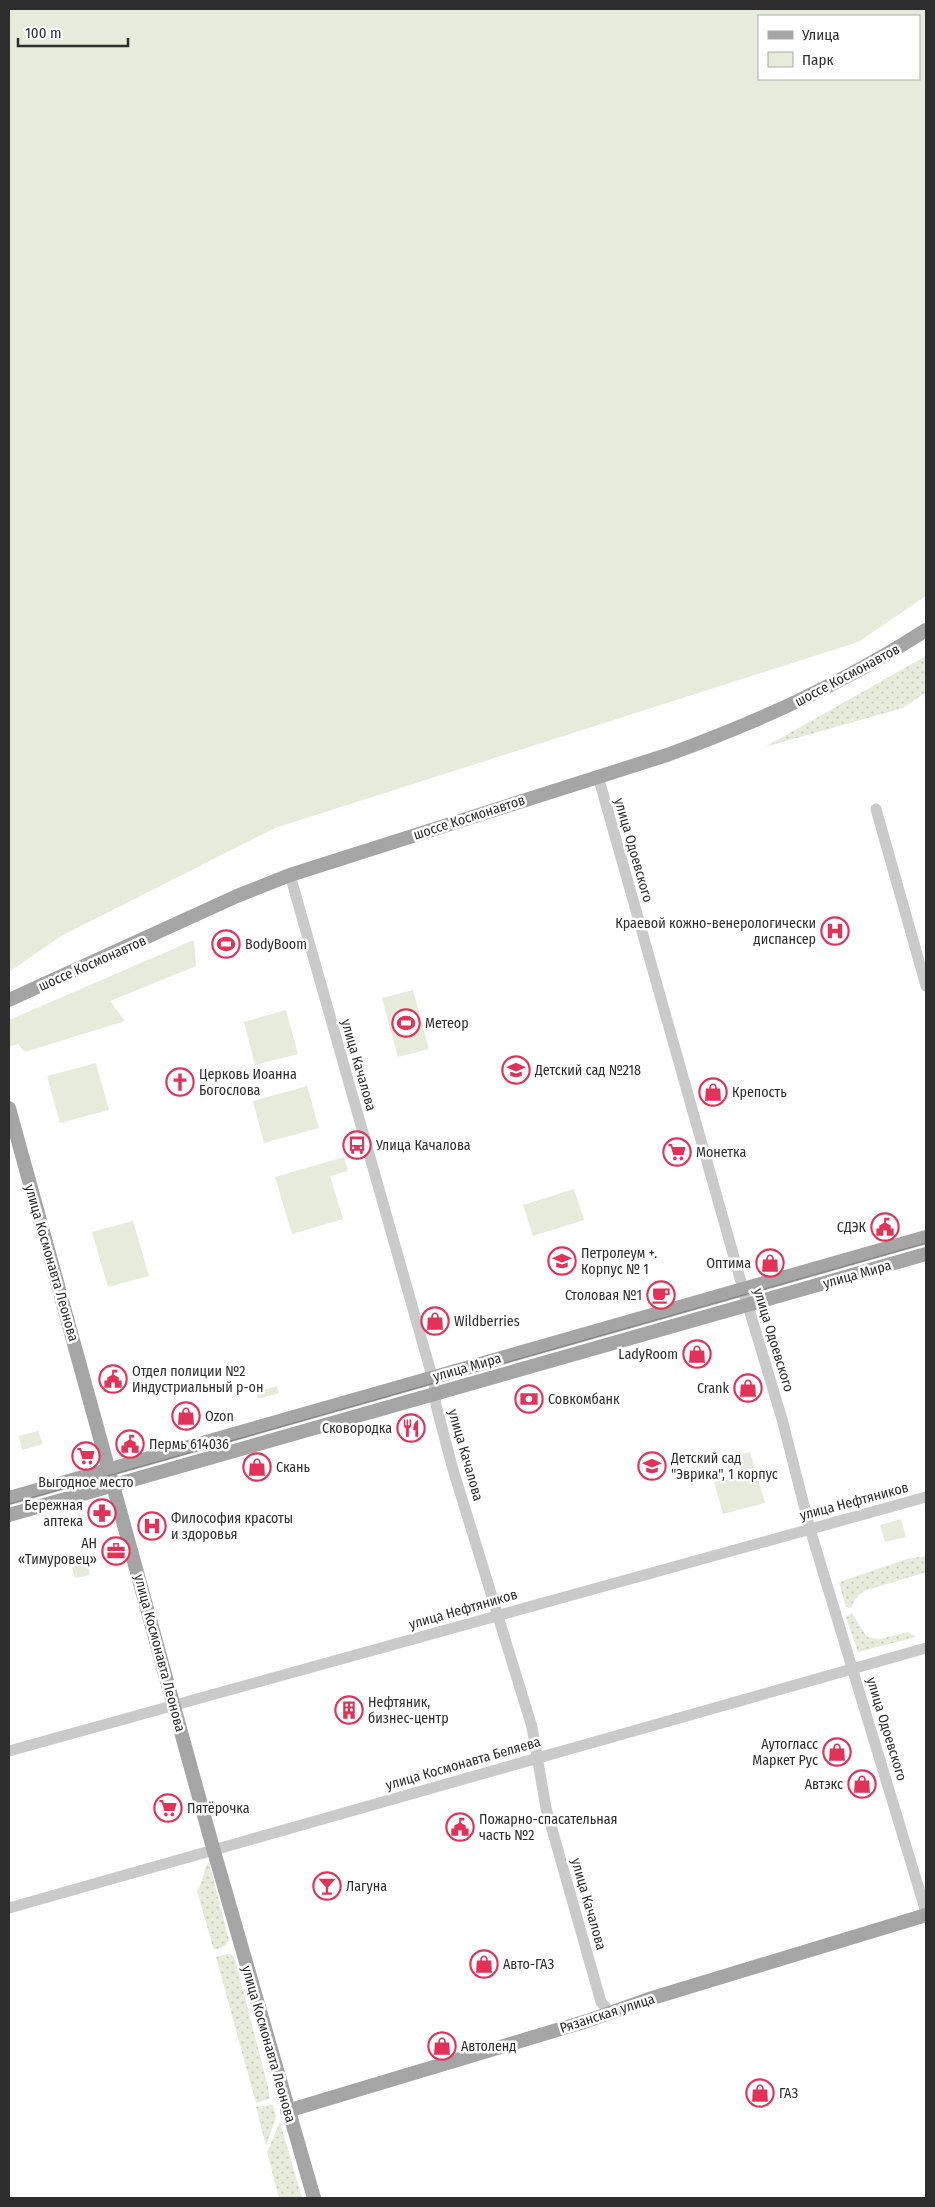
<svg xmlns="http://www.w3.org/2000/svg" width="935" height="2207" font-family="'Fira Sans Condensed',sans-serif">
<defs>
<pattern id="grass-dots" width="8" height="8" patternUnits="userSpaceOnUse" patternTransform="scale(1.25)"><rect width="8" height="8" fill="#e6ebdb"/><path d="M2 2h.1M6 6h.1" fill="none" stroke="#c6cabc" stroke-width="1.8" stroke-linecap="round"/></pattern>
</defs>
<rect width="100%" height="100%" fill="#fff"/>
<!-- grass -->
<g fill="url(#grass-dots)">
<path d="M926,656V692L903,708L765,747Z"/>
<path d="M926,1556V1572L864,1591L854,1600L852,1608L846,1607L839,1582L907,1559Z"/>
<path d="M852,1613L867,1637L879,1639L908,1632L916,1637L858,1652L846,1617Z"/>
<path d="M209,1862L229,1940L225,1946L214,1950L197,1891C204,1881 203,1869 209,1862Z"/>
<path d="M227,1954L232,1955L235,1959L269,2091V2099L256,2103L216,1957Z"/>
<path d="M270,2105H273L276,2117L266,2146L256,2107Z"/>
<path d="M280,2122L302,2198H279L267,2152Z"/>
</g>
<!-- park -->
<g fill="#e6ebdb" fill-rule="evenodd">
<path d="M9,9H926V596L858,642L275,828L61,936L9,972ZM759,16H919V79H759Z"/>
<path d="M194,940L196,966L110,1001L125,1021L25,1052L18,1044L9,1047V1020Z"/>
<path d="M413,990L429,1049L398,1057L382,998Z"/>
<path d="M286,1010L298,1054L255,1065L244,1022Z"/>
<path d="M96,1063L109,1110L60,1123L47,1076Z"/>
<path d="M307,1086L319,1128L264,1143L253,1101Z"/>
<path d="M344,1157L348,1171L330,1176L343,1219L292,1234L275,1177Z"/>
<path d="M574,1189L584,1220L533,1236L523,1205Z"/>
<path d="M133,1221L149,1276L108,1287L92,1232Z"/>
<path d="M277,1386L279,1393L258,1399L256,1392Z"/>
<path d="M38,1431L43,1444L22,1450L19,1436Z"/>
<path d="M750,1452L765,1503L723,1514L714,1482L731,1478L726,1459Z"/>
<path d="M901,1519L906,1537L885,1542L880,1525Z"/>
<path d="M87,1563L90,1575L75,1578L72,1567Z"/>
</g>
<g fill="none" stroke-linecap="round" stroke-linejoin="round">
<!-- minor -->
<g stroke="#cacaca" stroke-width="11">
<path d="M598,776L743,1289L782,1419L810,1529L926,1912"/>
<path d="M876,809L926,986"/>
<path d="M290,875L434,1383L436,1405L452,1466L532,1727L546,1808L601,2002L610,2012"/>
<path d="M9,1751L926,1497"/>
<path d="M9,1908L926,1648"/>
</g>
<!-- major -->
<g stroke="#a5a5a5" stroke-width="14">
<path d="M9,1000L237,896L290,875L667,755C760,721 842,684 926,630"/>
<path d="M9,1108L213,1848L314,2198"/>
<path d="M9,1498L926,1237"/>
<path d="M9,1515L926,1254"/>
<path d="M287,2111L587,2021L649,1999L926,1915"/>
</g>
<!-- tram -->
<path stroke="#828282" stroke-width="1" d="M9,1504L926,1243"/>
</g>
<!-- icons -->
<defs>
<g id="hospital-ring" transform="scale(1.4375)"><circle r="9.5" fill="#fff" stroke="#e23258" stroke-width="1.5"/><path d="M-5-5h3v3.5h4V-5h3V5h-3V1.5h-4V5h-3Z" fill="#e23258"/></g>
<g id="stadium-ring" transform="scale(1.4375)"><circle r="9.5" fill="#fff" stroke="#e23258" stroke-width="1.5"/><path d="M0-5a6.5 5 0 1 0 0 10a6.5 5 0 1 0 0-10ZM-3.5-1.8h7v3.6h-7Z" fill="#e23258"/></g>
<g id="school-ring" transform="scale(1.4375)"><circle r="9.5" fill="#fff" stroke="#e23258" stroke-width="1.5"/><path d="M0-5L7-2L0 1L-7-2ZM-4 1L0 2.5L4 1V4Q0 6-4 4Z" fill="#e23258"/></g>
<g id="church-ring" transform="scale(1.4375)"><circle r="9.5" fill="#fff" stroke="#e23258" stroke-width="1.5"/><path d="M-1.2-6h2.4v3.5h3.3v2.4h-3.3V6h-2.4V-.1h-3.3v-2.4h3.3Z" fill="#e23258"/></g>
<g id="shop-ring" transform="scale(1.4375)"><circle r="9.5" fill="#fff" stroke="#e23258" stroke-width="1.5"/><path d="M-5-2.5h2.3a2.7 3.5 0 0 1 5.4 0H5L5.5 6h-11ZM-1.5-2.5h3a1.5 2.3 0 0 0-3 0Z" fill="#e23258"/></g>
<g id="bus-ring" transform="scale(1.4375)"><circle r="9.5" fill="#fff" stroke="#e23258" stroke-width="1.5"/><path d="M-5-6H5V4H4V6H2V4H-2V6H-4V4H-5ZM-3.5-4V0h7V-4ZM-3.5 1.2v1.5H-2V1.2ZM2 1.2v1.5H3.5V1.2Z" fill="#e23258"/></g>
<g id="supermarket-ring" transform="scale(1.4375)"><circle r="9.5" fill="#fff" stroke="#e23258" stroke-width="1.5"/><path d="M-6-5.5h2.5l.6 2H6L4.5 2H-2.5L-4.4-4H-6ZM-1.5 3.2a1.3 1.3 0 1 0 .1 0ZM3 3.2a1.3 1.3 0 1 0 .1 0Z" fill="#e23258"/></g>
<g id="civic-ring" transform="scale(1.4375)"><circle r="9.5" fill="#fff" stroke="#e23258" stroke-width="1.5"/><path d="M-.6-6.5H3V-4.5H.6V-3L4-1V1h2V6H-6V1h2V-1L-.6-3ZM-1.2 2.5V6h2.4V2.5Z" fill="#e23258"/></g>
<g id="cafe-ring" transform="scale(1.4375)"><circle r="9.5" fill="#fff" stroke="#e23258" stroke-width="1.5"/><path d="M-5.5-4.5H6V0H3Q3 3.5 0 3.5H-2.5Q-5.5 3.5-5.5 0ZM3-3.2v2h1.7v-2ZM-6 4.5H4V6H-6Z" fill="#e23258"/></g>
<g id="bank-ring" transform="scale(1.4375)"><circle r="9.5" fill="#fff" stroke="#e23258" stroke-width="1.5"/><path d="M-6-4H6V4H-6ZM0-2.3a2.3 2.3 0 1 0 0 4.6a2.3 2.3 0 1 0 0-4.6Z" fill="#e23258"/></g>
<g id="restaurant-ring" transform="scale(1.4375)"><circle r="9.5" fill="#fff" stroke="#e23258" stroke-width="1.5"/><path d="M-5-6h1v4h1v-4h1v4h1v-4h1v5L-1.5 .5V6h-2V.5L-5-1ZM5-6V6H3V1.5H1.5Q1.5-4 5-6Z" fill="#e23258"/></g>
<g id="pharmacy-ring" transform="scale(1.4375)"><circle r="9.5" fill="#fff" stroke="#e23258" stroke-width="1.5"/><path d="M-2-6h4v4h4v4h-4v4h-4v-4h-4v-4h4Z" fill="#e23258"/></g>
<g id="office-ring" transform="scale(1.4375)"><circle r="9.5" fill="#fff" stroke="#e23258" stroke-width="1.5"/><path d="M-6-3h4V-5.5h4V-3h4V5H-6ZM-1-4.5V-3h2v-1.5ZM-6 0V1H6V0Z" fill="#e23258"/></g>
<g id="building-ring" transform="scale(1.4375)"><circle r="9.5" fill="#fff" stroke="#e23258" stroke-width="1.5"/><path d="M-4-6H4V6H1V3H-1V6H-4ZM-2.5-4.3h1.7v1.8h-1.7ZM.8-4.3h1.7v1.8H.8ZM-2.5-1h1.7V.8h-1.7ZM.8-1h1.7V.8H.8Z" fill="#e23258"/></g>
<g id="bar-ring" transform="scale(1.4375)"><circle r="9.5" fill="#fff" stroke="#e23258" stroke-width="1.5"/><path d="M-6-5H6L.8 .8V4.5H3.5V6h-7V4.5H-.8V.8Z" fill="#e23258"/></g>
</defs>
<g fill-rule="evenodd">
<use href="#hospital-ring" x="835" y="931"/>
<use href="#stadium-ring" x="226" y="944"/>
<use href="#stadium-ring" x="406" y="1023"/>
<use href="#school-ring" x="516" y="1070"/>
<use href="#church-ring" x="180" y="1082"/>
<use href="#shop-ring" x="713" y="1092"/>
<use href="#bus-ring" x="357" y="1145"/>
<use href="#supermarket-ring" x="677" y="1152"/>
<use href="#civic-ring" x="885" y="1227"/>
<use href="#school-ring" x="562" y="1261"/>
<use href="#shop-ring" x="770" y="1263"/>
<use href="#cafe-ring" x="661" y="1295"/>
<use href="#shop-ring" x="435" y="1321"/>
<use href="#shop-ring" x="697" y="1354"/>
<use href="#civic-ring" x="113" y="1379"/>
<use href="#shop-ring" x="748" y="1388"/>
<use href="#bank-ring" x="529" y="1399"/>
<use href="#shop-ring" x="186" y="1416"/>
<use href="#restaurant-ring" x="411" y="1428"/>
<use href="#civic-ring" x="130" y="1444"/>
<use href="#supermarket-ring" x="86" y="1456"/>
<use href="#school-ring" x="652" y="1466"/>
<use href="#shop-ring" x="257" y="1467"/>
<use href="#pharmacy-ring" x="102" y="1513"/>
<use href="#hospital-ring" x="152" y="1526"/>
<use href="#office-ring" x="116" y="1551"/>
<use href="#building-ring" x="349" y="1710"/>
<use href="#shop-ring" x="837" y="1752"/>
<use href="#shop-ring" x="862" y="1784"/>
<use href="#supermarket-ring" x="168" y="1808"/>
<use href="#civic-ring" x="460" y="1827"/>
<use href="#bar-ring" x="327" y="1886"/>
<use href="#shop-ring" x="484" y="1964"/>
<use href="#shop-ring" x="442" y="2046"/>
<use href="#shop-ring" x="760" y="2093"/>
</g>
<g text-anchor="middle" stroke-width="5" stroke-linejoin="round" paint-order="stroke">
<!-- street labels -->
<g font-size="14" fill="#2d2d2d" stroke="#fff">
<text transform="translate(847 675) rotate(-28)" y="5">шоссе Космонавтов</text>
<text transform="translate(469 817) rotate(-18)" y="5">шоссе Космонавтов</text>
<text transform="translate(634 850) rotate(74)" y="5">улица Одоевского</text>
<text transform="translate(92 963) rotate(-24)" y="5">шоссе Космонавтов</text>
<text transform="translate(359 1065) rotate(74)" y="5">улица Качалова</text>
<text transform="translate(52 1263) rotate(74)" y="5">улица Космонавта Леонова</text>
<text transform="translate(857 1274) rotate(-16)" y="5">улица Мира</text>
<text transform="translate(774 1340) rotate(73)" y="5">улица Одоевского</text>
<text transform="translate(467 1367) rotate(-16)" y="5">улица Мира</text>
<text transform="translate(466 1455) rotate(74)" y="5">улица Качалова</text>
<text transform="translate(854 1501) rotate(-15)" y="5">улица Нефтяников</text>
<text transform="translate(463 1609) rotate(-16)" y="5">улица Нефтяников</text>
<text transform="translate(160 1653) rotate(75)" y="5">улица Космонавта Леонова</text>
<text transform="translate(887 1729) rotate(73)" y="5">улица Одоевского</text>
<text transform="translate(463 1763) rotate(-16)" y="5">улица Космонавта Беляева</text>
<text transform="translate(589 1904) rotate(74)" y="5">улица Качалова</text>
<text transform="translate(607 2013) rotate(-18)" y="5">Рязанская улица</text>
<text transform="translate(269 2044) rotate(74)" y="5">улица Космонавта Леонова</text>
</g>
<!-- poi labels -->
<g font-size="14" fill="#2d2d2d" stroke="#fff" text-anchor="start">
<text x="816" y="928" text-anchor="end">Краевой кожно-венерологически<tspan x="816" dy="16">диспансер</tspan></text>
<text x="245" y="949">BodyBoom</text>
<text x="425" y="1028">Метеор</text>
<text x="535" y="1075">Детский сад №218</text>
<text x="199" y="1079">Церковь Иоанна<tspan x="199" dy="16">Богослова</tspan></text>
<text x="732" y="1097">Крепость</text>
<text x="376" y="1150">Улица Качалова</text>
<text x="696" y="1157">Монетка</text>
<text x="866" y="1232" text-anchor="end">СДЭК</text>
<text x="581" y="1258">Петролеум +.<tspan x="581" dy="16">Корпус № 1</tspan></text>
<text x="751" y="1268" text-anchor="end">Оптима</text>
<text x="642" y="1300" text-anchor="end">Столовая №1</text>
<text x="454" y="1326">Wildberries</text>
<text x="678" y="1359" text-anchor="end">LadyRoom</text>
<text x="132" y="1376">Отдел полиции №2<tspan x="132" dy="16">Индустриальный р-он</tspan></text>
<text x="729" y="1393" text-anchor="end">Crank</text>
<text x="548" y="1404">Совкомбанк</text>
<text x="205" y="1421">Ozon</text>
<text x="392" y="1433" text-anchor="end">Сковородка</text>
<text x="149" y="1449">Пермь 614036</text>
<text x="671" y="1463">Детский сад<tspan x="671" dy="16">"Эврика", 1 корпус</tspan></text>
<text x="276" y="1472">Скань</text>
<text x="86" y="1487" text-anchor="middle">Выгодное место</text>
<text x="83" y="1510" text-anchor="end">Бережная<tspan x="83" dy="16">аптека</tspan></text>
<text x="171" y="1523">Философия красоты<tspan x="171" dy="16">и здоровья</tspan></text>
<text x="97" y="1548" text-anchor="end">АН<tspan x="97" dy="16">«Тимуровец»</tspan></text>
<text x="368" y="1707">Нефтяник,<tspan x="368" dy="16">бизнес-центр</tspan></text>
<text x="818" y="1749" text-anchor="end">Аутогласс<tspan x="818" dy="16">Маркет Рус</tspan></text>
<text x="843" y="1789" text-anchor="end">Автэкс</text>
<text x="187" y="1813">Пятёрочка</text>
<text x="479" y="1824">Пожарно-спасательная<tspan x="479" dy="16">часть №2</tspan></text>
<text x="346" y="1891">Лагуна</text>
<text x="503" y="1969">Авто-ГАЗ</text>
<text x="461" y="2051">Автоленд</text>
<text x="779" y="2098">ГАЗ</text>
</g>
</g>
<!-- border -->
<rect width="935" height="2207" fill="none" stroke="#2d2d2d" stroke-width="20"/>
<!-- legend -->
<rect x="758" y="15" width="162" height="65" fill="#ffffff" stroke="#ababab"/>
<rect x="768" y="31" width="25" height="8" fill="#a5a5a5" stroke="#ababab"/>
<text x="802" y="40" font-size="15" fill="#2d2d2d">Улица</text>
<rect x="768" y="52" width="25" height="15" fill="#e6ebdb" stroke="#ababab"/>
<text x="802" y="65" font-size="15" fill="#2d2d2d">Парк</text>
<!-- scale -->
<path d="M18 38v8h110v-8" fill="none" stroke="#2d2d2d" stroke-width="2.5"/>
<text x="25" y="38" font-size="15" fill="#2d2d2d" stroke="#ffffff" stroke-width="4" paint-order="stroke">100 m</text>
</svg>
